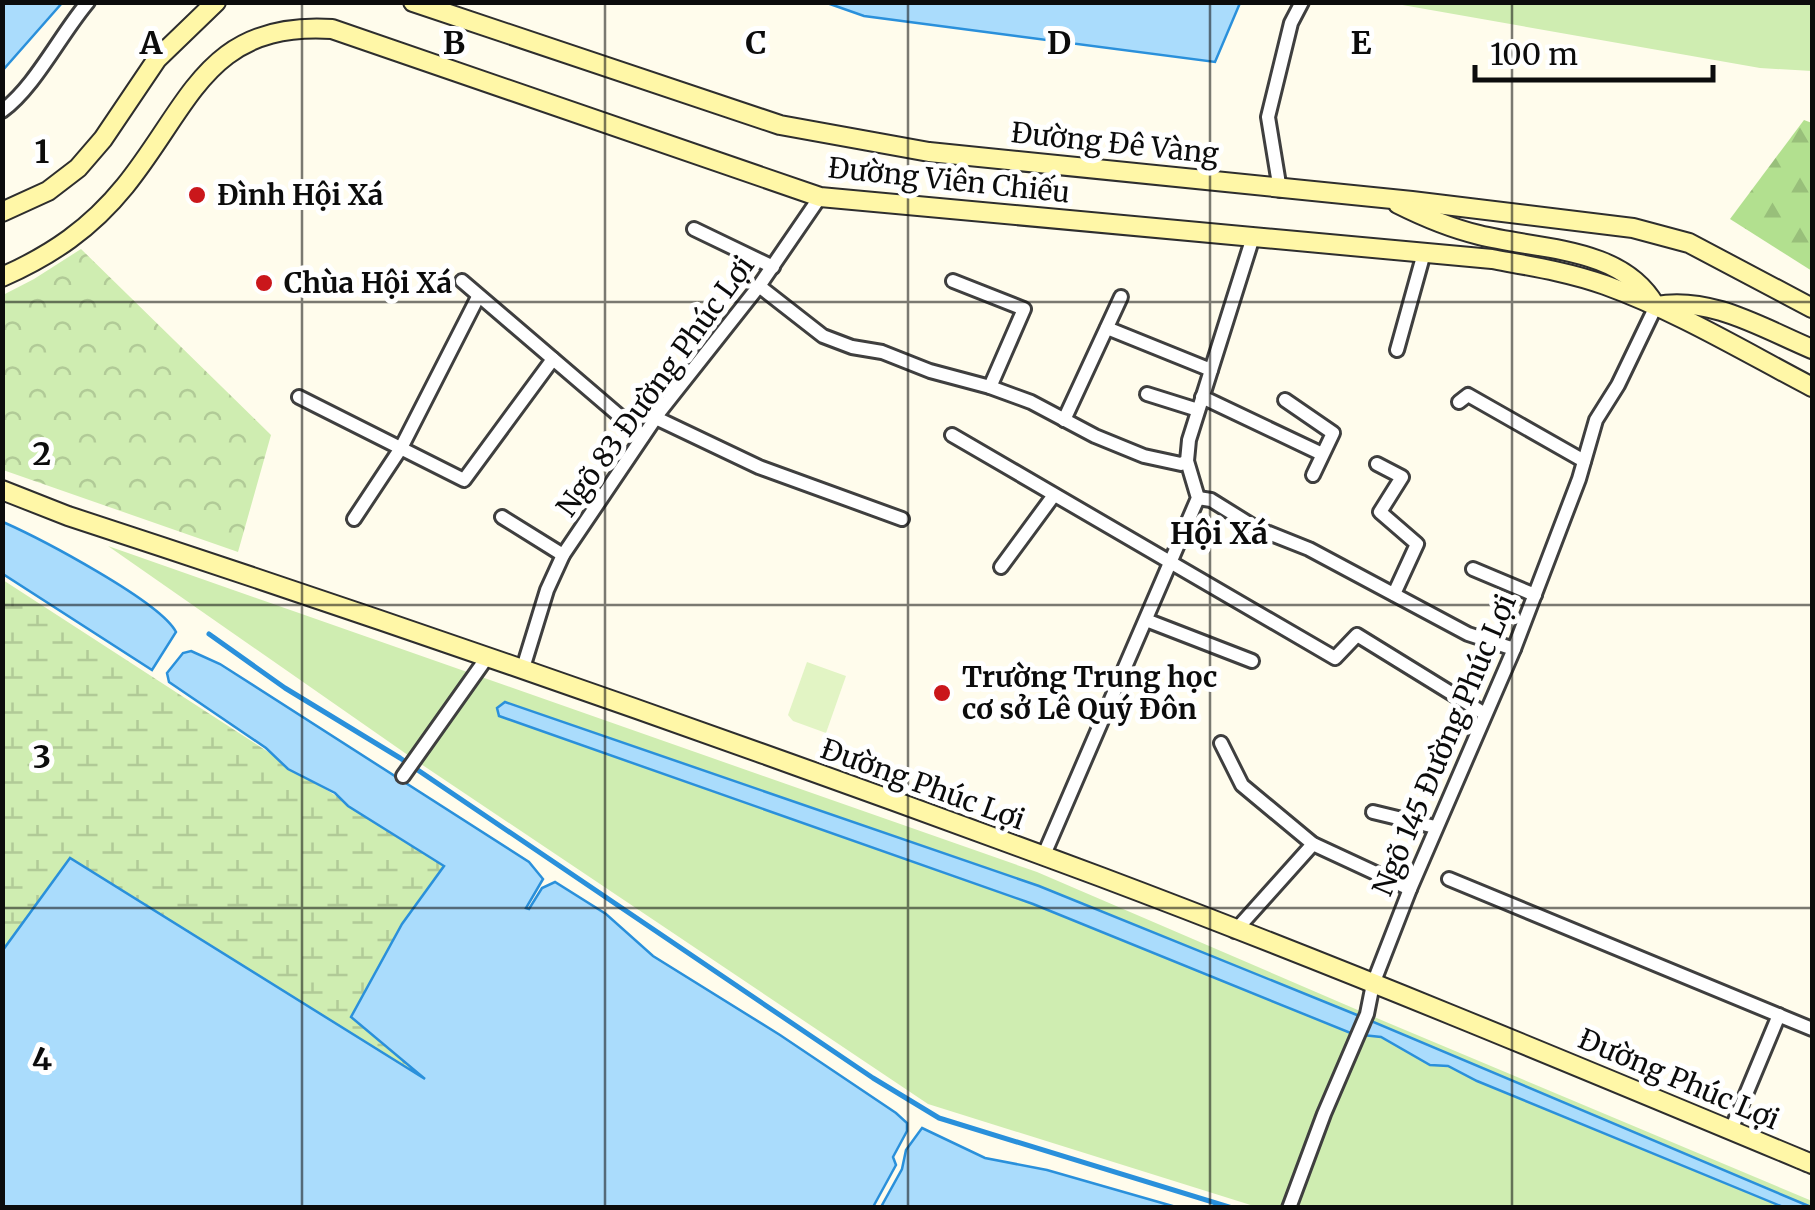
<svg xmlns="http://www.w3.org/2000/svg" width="1815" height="1210" font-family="Merriweather,serif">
<defs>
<pattern id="forest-firs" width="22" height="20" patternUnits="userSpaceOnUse" patternTransform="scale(2.5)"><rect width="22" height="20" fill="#b2e08f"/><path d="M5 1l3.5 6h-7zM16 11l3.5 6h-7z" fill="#98bf7a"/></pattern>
<pattern id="wetland-marsh" width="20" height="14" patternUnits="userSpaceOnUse" patternTransform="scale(2.5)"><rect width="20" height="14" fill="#cfedb1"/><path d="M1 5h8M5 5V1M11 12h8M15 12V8" fill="none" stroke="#b1ca97"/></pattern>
<pattern id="park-crowns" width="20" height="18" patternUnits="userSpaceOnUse" patternTransform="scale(2.5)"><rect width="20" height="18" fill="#cfedb1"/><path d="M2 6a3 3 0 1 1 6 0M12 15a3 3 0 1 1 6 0" fill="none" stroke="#b1ca97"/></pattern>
</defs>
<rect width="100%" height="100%" fill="#fffcec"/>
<!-- forest -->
<path fill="url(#forest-firs)" d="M1804,120L1812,123V271L1730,219Z"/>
<!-- wetland -->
<path fill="url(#wetland-marsh)" d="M3,580L444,866L434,1085L71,859L3,950Z"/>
<!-- park -->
<path fill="url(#park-crowns)" d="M81,249L271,435L238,552L3,470V295L34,279Z"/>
<!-- garden -->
<g fill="#cfedb1">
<path d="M1391,3H1812V71L1760,68Z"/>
<path d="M108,546L1037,872L1367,1014L1812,1201V1207H1257L928,1104L415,760Z"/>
</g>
<!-- pitch -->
<path fill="#e2f4c4" d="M807,662L846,676L826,733L793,721L788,715Z"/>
<!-- water -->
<g fill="#aadcfc" stroke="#2a90db" stroke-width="2.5">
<path d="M3,2L62,3L3,70L2,3Z"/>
<path d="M827,3H1240L1215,62L864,16Z"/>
<path d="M3,522C39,538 160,601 176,632L152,670L3,574Z"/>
<path d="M191,651L220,664L529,862L543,879L526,908L529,909L542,888L555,882L606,914L653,956L780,1035L896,1113L907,1123V1131L893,1157L896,1165L873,1207L3,1208V950L70,858L425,1079L351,1017L402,924L444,866L348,806L335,793L288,769L266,748L169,682L167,673L183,653Z"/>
<path d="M505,702L1039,886L1357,1015L1811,1207H1783L1477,1081L1448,1066L1430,1065L1381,1037L1353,1034L1033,904L499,716L497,708Z"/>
<path d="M922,1128L985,1158L1047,1170L1176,1207H881L902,1169L906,1150Z"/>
</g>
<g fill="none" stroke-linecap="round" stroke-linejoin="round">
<!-- stream -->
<path stroke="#2a90db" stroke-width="5" d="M209,634L285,688L400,758L873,1078L939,1118L1232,1208"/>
<!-- street casing -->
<g stroke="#3f3f3f" stroke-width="18">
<g id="street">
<path d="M2,111C35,87 60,35 88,2"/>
<path d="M1280,190L1268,117L1291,23L1302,2"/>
<path d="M694,229L773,267"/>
<path d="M462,281L643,436"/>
<path d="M953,281L1024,309L990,387"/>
<path d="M759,286L823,336L852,347L882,352L930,371L990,387L1031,402L1095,436L1144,456L1181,464L1187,461"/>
<path d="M1107,328L1211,370"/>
<path d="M1397,350L1424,253"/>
<path d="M1147,394L1198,410"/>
<path d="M299,397L464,480L553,359"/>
<path d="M1202,397L1322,454"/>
<path d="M1285,400L1333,433L1313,475"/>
<path d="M1459,402L1468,395L1584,461"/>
<path d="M656,418L759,467L902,519"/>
<path d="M1064,420L1121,297"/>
<path d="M952,435L1335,658L1357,635L1485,714"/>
<path d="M1377,464L1402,477L1380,512L1417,544L1394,594"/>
<path d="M1198,498L1211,500L1256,528L1309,549L1468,634L1514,649"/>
<path d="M502,517L563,555"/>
<path d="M354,519L401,448L478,297"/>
<path d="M1001,567L1054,495"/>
<path d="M1473,569L1535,595"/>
<path d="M1146,620L1252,661"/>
<path d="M523,668L547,590L563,555L661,410L759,286L820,197"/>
<path d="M1221,743L1242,785L1313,844L1410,889"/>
<path d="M403,776L488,656"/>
<path d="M1373,812L1435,827"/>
<path d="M1043,857L1198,498L1187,461L1189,440L1253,237"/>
<path d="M1449,879L1812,1029"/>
<path d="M1235,931L1313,844"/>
<path d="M1731,1130L1779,1015"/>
<path d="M1289,1208L1324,1114L1367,1014L1373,984L1410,889L1514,649L1579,479L1596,420L1618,385L1656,306"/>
</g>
</g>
<!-- secondary casing -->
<g stroke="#2e2e2e" stroke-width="22">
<g id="secondary">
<path d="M413,2L780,125L929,152L1412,201L1633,228L1689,243L1812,308"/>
<path d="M1398,204C1424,217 1450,228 1479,235C1538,250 1621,246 1655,305"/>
<path d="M2,212L48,191L78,168L103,139L157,59L216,2"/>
<path d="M2,277C52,255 91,228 125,186C191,104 207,21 332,29L820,197L1492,259C1530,266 1569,272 1605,285C1677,311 1745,352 1812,387"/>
<path d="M1656,306C1711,296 1762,328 1812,349"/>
<path d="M2,490L68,516C414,629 759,750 1101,877C1340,967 1577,1066 1812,1164"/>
</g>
</g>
<!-- street -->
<use href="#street" stroke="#fff" stroke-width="12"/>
<!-- secondary -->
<use href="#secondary" stroke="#fff7a7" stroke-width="18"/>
</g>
<!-- grid -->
<path fill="none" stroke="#0c0c0c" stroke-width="2.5" stroke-opacity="0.55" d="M302,2V1208M605,2V1208M908,2V1208M1210,2V1208M1512,2V1208M2,302H1812M2,605H1812M2,908H1812"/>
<!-- markers -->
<g fill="#ca171b" stroke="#fff" stroke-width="4">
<circle cx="197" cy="195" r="10"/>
<circle cx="264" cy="283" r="10"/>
<circle cx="942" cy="693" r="10"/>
</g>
<g text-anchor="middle" stroke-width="10" stroke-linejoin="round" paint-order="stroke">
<!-- street labels -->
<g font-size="28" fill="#0c0c0c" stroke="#fff">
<text transform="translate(1115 143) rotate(6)" y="10">Đường Đê Vàng</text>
<text transform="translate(949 180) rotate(6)" y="10">Đường Viên Chiếu</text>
<text transform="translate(655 386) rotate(-54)" y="10">Ngõ 83 Đường Phúc Lợi</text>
<text transform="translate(1444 745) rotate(-67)" y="10">Ngõ 145 Đường Phúc Lợi</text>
<text transform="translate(923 784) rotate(20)" y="10">Đường Phúc Lợi</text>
<text transform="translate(1679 1079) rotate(23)" y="10">Đường Phúc Lợi</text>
</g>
<!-- poi labels -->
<g font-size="28" font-weight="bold" fill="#0c0c0c" stroke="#fff" text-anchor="start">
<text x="217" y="205">Đình Hội Xá</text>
<text x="284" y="293">Chùa Hội Xá</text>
<text x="962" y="687">Trường Trung học<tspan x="962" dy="32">cơ sở Lê Quý Đôn</tspan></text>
</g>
<!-- neighbourhood labels -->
<g font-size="30" font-weight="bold" fill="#0c0c0c" stroke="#fff">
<text x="1219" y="544">Hội Xá</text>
</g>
</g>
<g font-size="32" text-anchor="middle" font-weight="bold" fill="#0c0c0c" stroke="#fff" stroke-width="10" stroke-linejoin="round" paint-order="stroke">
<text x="151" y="54">A</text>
<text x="454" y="54">B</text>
<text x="756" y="54">C</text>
<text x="1059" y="54">D</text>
<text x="1361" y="54">E</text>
<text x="42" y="163">1</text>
<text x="42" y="465">2</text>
<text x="42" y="768">3</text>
<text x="42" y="1070">4</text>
</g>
<!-- border -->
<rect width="1815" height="1210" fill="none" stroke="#0c0c0c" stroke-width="10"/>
<!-- scale -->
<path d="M1475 65v15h238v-15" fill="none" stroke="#0c0c0c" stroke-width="5"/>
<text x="1490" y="65" font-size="30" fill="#0c0c0c" stroke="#ffffff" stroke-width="8" paint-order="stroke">100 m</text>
</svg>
